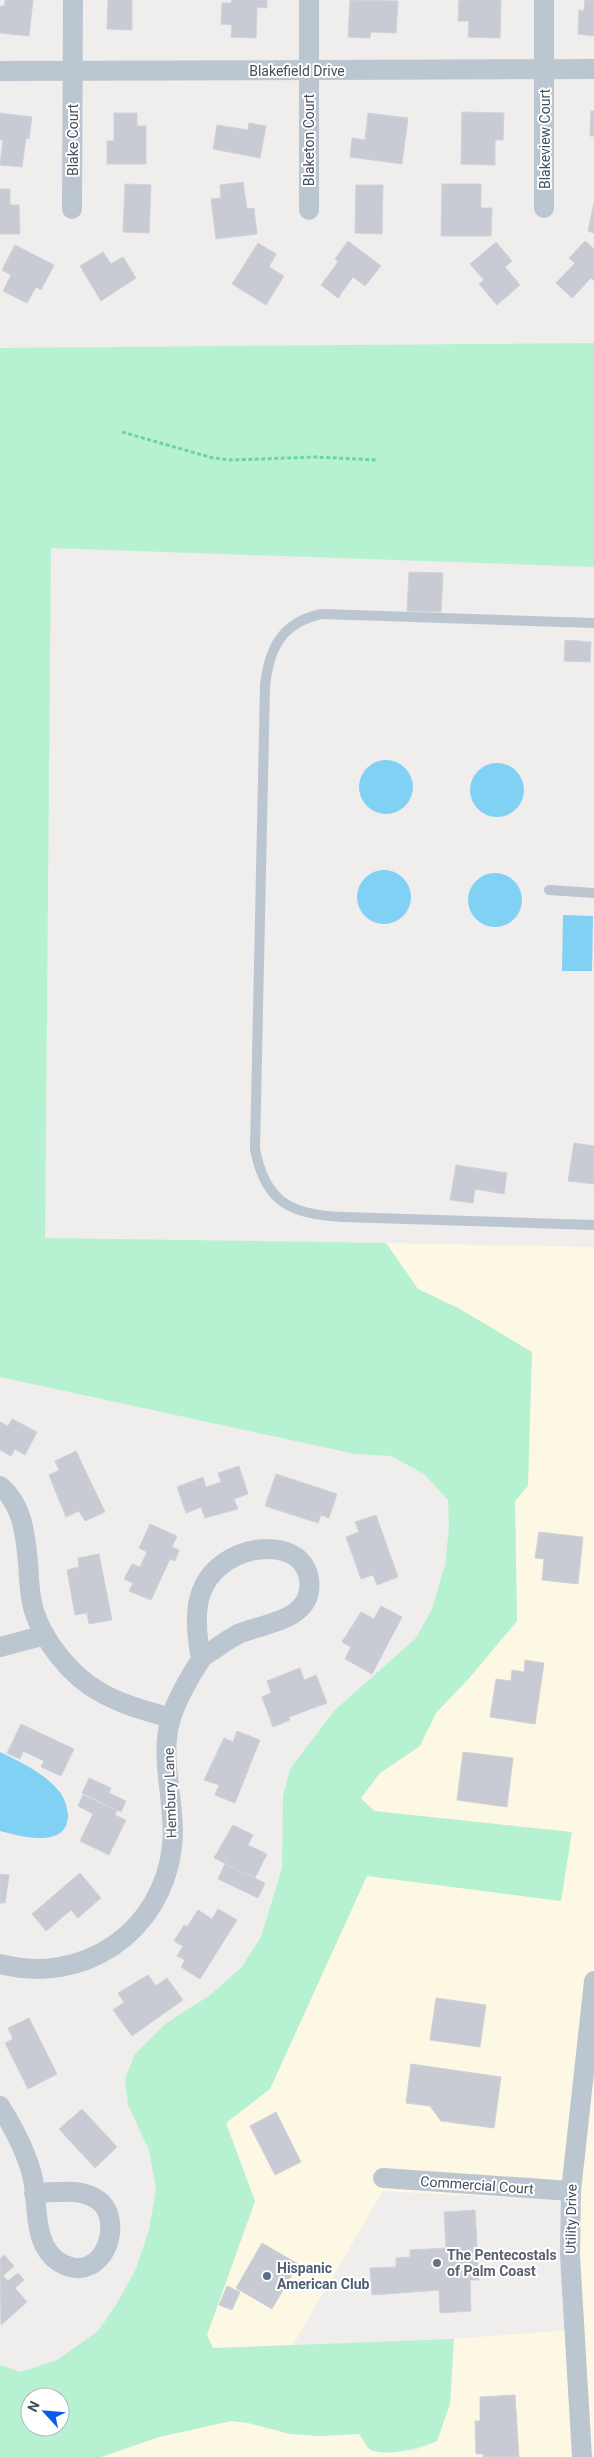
<svg xmlns="http://www.w3.org/2000/svg" width="594" height="2457" font-family="Roboto,sans-serif">
<rect width="100%" height="100%" fill="#f0eded"/>
<!-- commercial -->
<path fill="#fdf8e3" d="M386,1243L594,1247V2457H101L159,2437L231,2421L248,2423L290,2434L319,2436L359,2434L369,2449L414,2451L437,2441L450,2404L454,2339L568,2330L561,2200L383,2191L293,2345L213,2348L207,2335L255,2201L226,2123L270,2089L367,1875L561,1901L571,1832L373,1811L361,1798L380,1773L420,1746L436,1713L471,1676L517,1621L515,1501L460,1309L418,1289Z"/>
<!-- green -->
<path fill="#b6f2d2" fill-rule="evenodd" d="M594,343V567L51,548L45,1238L386,1243L418,1289L460,1309L532,1352L528,1486L515,1501L517,1621L471,1676L436,1713L420,1746L380,1773L361,1798L374,1811L572,1832L561,1901L367,1876L270,2089L226,2123L255,2201L207,2335L213,2348L454,2339L450,2404L437,2441C419,2448 389,2457 371,2450C366,2447 363,2439 359,2434L319,2436L290,2434L248,2423L231,2421L159,2437L101,2457H0V2365L21,2372L57,2360L98,2331L116,2305L136,2269L149,2230L156,2189L149,2150L128,2105L125,2079L135,2054L165,2024L210,1995L241,1968L261,1937L282,1868L283,1796L290,1769L334,1711L416,1638L432,1609L445,1565L449,1527L448,1500L424,1474L391,1456L355,1454L0,1377V348ZM30,2397H60V2427H30Z"/>
<!-- water -->
<g fill="#80d1f3">
<circle cx="386" cy="787" r="27"/>
<circle cx="497" cy="790" r="27"/>
<circle cx="384" cy="897" r="27"/>
<circle cx="495" cy="900" r="27"/>
<path d="M563,915L593,916L592,971H562Z"/>
<path d="M0,1752C20,1762 43,1772 58,1790C64,1796 67,1806 68,1815C68,1850 19,1836 0,1831Z"/>
</g>
<!-- building -->
<g fill="#c8cbd3" stroke="#d0d2d9">
<path d="M5,0H33L29,36L0,33V6H4Z"/>
<path d="M108,0H132V30L107,29Z"/>
<path d="M232,0H267V8L257,7L256,38L231,37L232,25L221,24L222,3H231Z"/>
<path d="M350,0L398,1L396,33L371,32L370,38L348,37Z"/>
<path d="M459,0H501L500,38L468,37L469,21H458Z"/>
<path d="M585,0H594V36L578,34L579,10L584,11Z"/>
<path d="M591,111H594V136H590Z"/>
<path d="M462,112L504,113L503,140H495V165L461,164Z"/>
<path d="M0,113L32,117L29,139L26,138L22,167L0,165L3,140H0Z"/>
<path d="M114,113H137V126H146V164H107V141H114Z"/>
<path d="M368,113L408,118L402,164L350,157L352,138L365,140Z"/>
<path d="M249,123L266,126L260,158L213,149L217,125L248,130Z"/>
<path d="M243,182L247,209L254,208L257,234L216,239L211,199L221,198L220,185Z"/>
<path d="M125,184L151,185L149,233L123,232Z"/>
<path d="M442,184H481V208H492L491,236H441Z"/>
<path d="M356,185H383L382,234L355,233Z"/>
<path d="M0,189H10V205H19L20,234H0Z"/>
<path d="M594,203V233L588,231Z"/>
<path d="M348,241L381,266L365,286L353,277L338,298L321,285L338,262L335,259Z"/>
<path d="M585,241L594,249V281L591,278L572,298L556,283L575,263L569,258Z"/>
<path d="M496,242L512,261L505,267L520,285L497,305L479,284L484,280L470,264Z"/>
<path d="M258,243L276,254L269,267L284,276L266,305L232,284Z"/>
<path d="M15,245L54,265L41,290L36,287L27,303L3,291L11,275L2,270Z"/>
<path d="M103,252L111,264L123,257L136,278L101,301L80,266Z"/>
<path d="M409,572L443,573L441,612L407,611Z"/>
<path d="M565,640L591,642L590,662L564,661Z"/>
<path d="M574,1143L594,1146V1184L568,1181Z"/>
<path d="M456,1165L507,1173L504,1194L475,1189L473,1203L450,1200Z"/>
<path d="M12,1419L37,1432L25,1455L15,1449L11,1456L0,1450V1422L8,1426Z"/>
<path d="M76,1451L105,1512L85,1521L79,1511L66,1517L49,1475L59,1470L55,1461Z"/>
<path d="M239,1466L248,1494L234,1499L238,1509L205,1518L201,1507L186,1513L177,1487L203,1477L206,1487L221,1482L218,1473Z"/>
<path d="M276,1474L337,1494L329,1518L321,1515L318,1523L265,1506Z"/>
<path d="M376,1515L398,1577L377,1585L373,1575L361,1579L346,1537L359,1532L355,1522Z"/>
<path d="M150,1524L177,1536L172,1547L179,1550L175,1561L170,1559L151,1600L129,1591L133,1583L124,1579L132,1564L140,1567L147,1552L139,1548Z"/>
<path d="M539,1532L583,1537L578,1584L542,1580L544,1559L535,1558Z"/>
<path d="M99,1554L112,1620L89,1624L87,1613L75,1615L67,1570L79,1567L78,1558Z"/>
<path d="M381,1606L402,1617L372,1674L345,1659L351,1647L342,1642L361,1612L374,1619Z"/>
<path d="M525,1660L544,1663L535,1724L490,1717L496,1679L511,1681L512,1670L524,1672Z"/>
<path d="M300,1668L304,1680L316,1675L327,1703L289,1717L290,1720L273,1727L262,1697L271,1693L267,1681Z"/>
<path d="M21,1724L74,1749L61,1776L41,1767L44,1761L23,1751L20,1759L7,1753Z"/>
<path d="M237,1731L260,1740L235,1803L215,1795L219,1785L204,1780L224,1738L233,1742Z"/>
<path d="M463,1752L513,1758L507,1807L457,1800Z"/>
<path d="M89,1778L111,1788L109,1793L126,1801L121,1812L82,1793Z"/>
<path d="M83,1795L117,1811L115,1815L126,1820L109,1855L80,1841L93,1814L78,1806Z"/>
<path d="M233,1825L253,1835L248,1845L267,1854L255,1878L214,1858Z"/>
<path d="M225,1864L265,1883L258,1898L218,1879Z"/>
<path d="M80,1873L101,1898L78,1918L71,1910L46,1931L32,1914Z"/>
<path d="M0,1874L9,1875L5,1903H0Z"/>
<path d="M218,1909L237,1920L200,1979L181,1967L185,1960L177,1956L183,1946L174,1941L184,1925L187,1927L198,1910L212,1919Z"/>
<path d="M148,1975L156,1986L167,1978L183,2000L132,2036L113,2010L124,2002L118,1993Z"/>
<path d="M436,1998L486,2005L480,2047L430,2040Z"/>
<path d="M29,2018L57,2074L28,2089L5,2043L13,2039L8,2028Z"/>
<path d="M411,2064L501,2077L494,2128L441,2121L430,2106L406,2103Z"/>
<path d="M82,2109L117,2147L95,2168L59,2129Z"/>
<path d="M276,2112L301,2162L275,2175L250,2126Z"/>
<path d="M475,2210L479,2280H470L471,2311L440,2313L439,2290L372,2295L370,2268L396,2267V2258L410,2257V2250L446,2248L444,2212Z"/>
<path d="M262,2243L298,2264L272,2309L236,2288Z"/>
<path d="M4,2255L14,2266L3,2276L8,2281L18,2273L24,2280L15,2288L27,2302L1,2325L0,2259Z"/>
<path d="M227,2286L240,2292L232,2310L219,2305Z"/>
<path d="M515,2395L519,2457H483L484,2454H476L475,2421H480V2397Z"/>
</g>
<g fill="none" stroke-linecap="round" stroke-linejoin="round">
<!-- path -->
<path stroke="#6cd3a9" stroke-width="3" stroke-dasharray="4 2.5" stroke-linecap="butt" d="M122,432L213,458L231,460L316,457L377,460"/>
<!-- lane -->
<g stroke="#bcc6d1" stroke-width="10">
<path d="M594,623L322,614C282,622 269,648 265,686L255,1149C265,1203 292,1215 343,1217L594,1225"/>
<path d="M549,890L594,893"/>
</g>
<!-- street -->
<g stroke="#bcc6d1" stroke-width="20">
<path d="M309,0V210"/>
<path d="M0,71L594,69"/>
<path d="M544,208V0"/>
<path d="M72,209L73,0"/>
<path d="M0,1486C23,1505 25,1534 28,1562C29,1578 29,1595 34,1611C44,1642 71,1676 100,1692C122,1705 147,1711 171,1718"/>
<path d="M0,1647L45,1635"/>
<path d="M0,1964C83,1986 162,1932 172,1847C177,1805 158,1759 171,1718C176,1701 190,1676 200,1661C202,1657 207,1654 212,1651C220,1645 229,1639 238,1634C263,1623 315,1621 309,1579C304,1546 263,1544 238,1555C192,1576 193,1616 201,1659"/>
<path d="M0,2106C13,2127 24,2147 31,2171C40,2200 30,2243 59,2262C66,2266 72,2269 80,2268C110,2266 121,2216 98,2200C80,2187 54,2193 34,2193"/>
<path d="M383,2178L571,2191"/>
<path d="M582,2457L570,2255L571,2191L594,1981"/>
</g>
</g>
<!-- markers -->
<circle fill="#6b7280" stroke="#fff" stroke-width="2" cx="437" cy="2263" r="5"/>
<circle fill="#5c6f8a" stroke="#fff" stroke-width="2" cx="267" cy="2276" r="5"/>
<g text-anchor="middle" stroke-width="4" stroke-linejoin="round" paint-order="stroke">
<!-- street labels -->
<g font-size="14" fill="#444e5c" stroke="#fff">
<text x="297" y="76">Blakefield Drive</text>
<text transform="translate(545 139) rotate(-90)" y="5">Blakeview Court</text>
<text transform="translate(73 140) rotate(-90)" y="5">Blake Court</text>
<text transform="translate(309 140) rotate(-90)" y="5">Blaketon Court</text>
<text transform="translate(170 1793) rotate(-92)" y="5">Hembury Lane</text>
<text transform="translate(477 2185) rotate(4)" y="5">Commercial Court</text>
<text transform="translate(571 2219) rotate(-89)" y="5">Utility Drive</text>
</g>
<!-- worship labels -->
<g font-size="14" font-weight="bold" fill="#5b616d" stroke="#fff" text-anchor="start">
<text x="447" y="2260">The Pentecostals<tspan x="447" dy="16">of Palm Coast</tspan></text>
</g>
<!-- service labels -->
<g font-size="14" font-weight="bold" fill="#4e5e75" stroke="#fff" text-anchor="start">
<text x="277" y="2273">Hispanic<tspan x="277" dy="16">American Club</tspan></text>
</g>
</g>
<!-- north arrow -->
<g transform="translate(45 2412) rotate(296)"><circle r="24" fill="#ffffff" stroke="#b4b8be"/>
<path d="M0-4L9 19L0 12L-9 19Z" fill="#0a5aec"/>
<text y="-8" font-size="14" font-weight="bold" text-anchor="middle" fill="#444e5c">N</text>
</g>
</svg>
